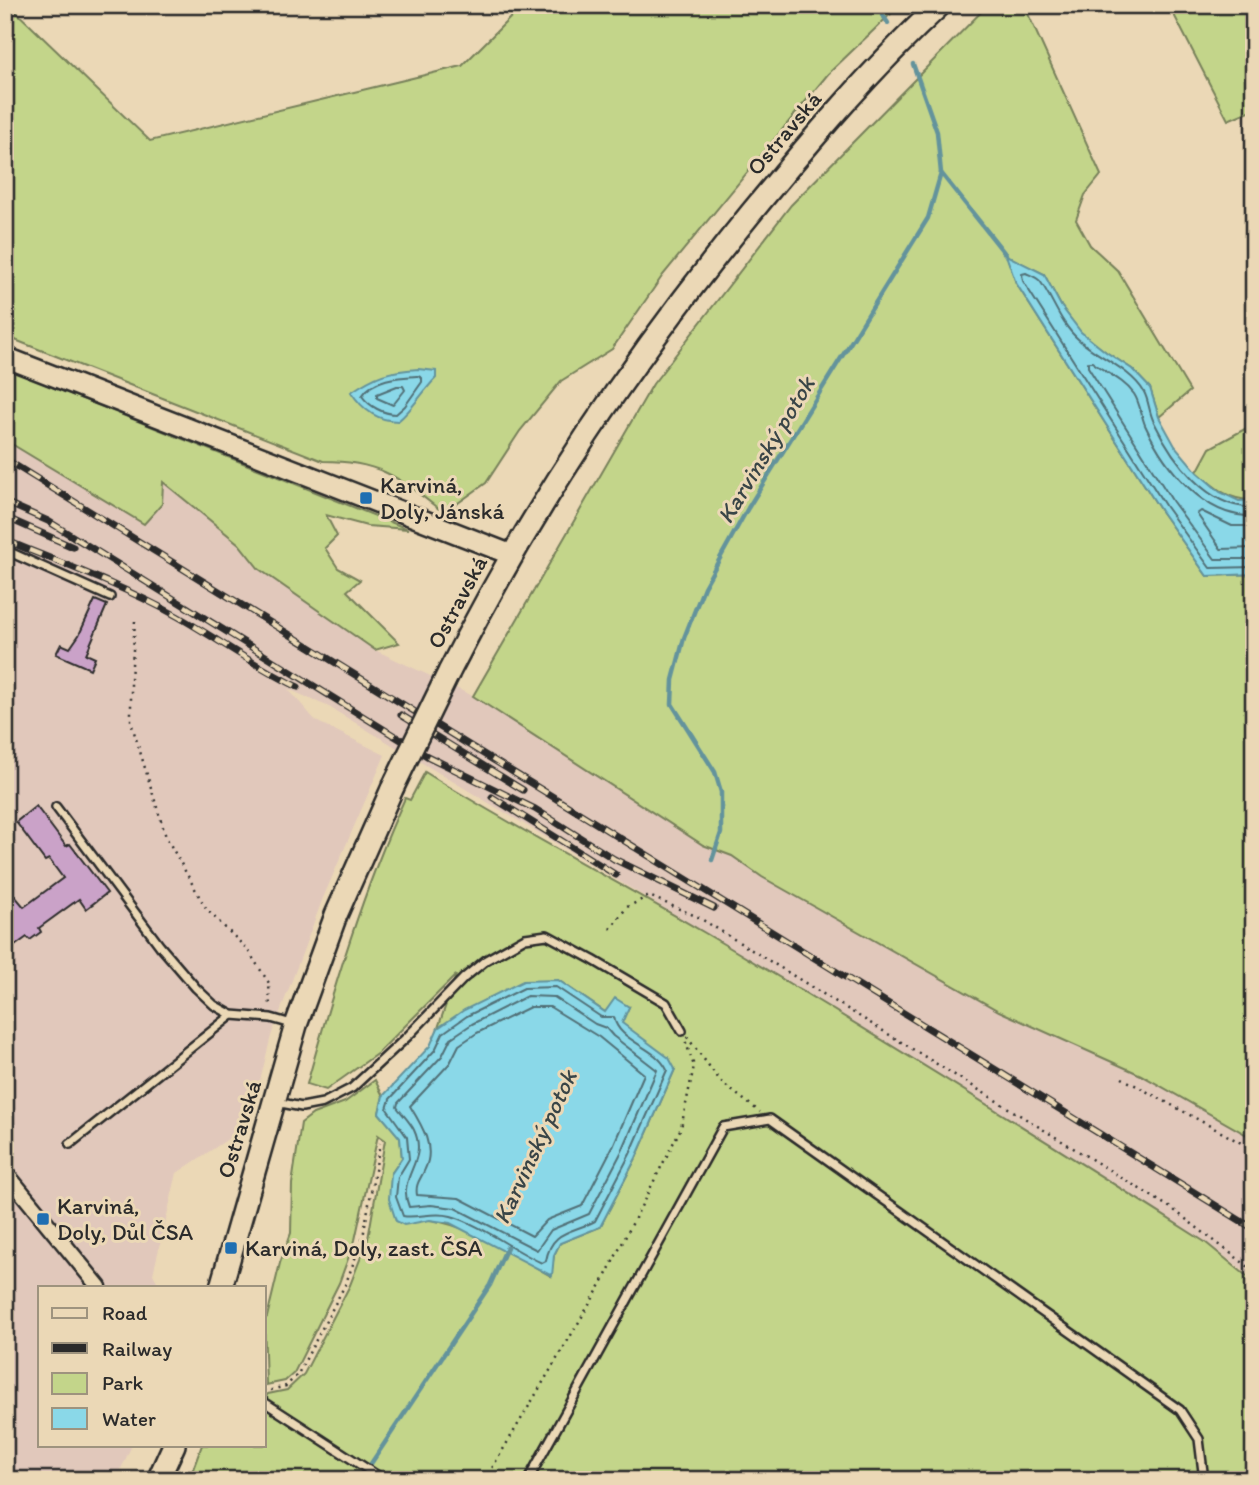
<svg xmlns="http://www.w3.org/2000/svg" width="1259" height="1485" font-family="Itim,sans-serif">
<rect width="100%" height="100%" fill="#ebd8b6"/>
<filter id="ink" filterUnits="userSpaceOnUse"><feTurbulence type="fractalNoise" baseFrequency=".0143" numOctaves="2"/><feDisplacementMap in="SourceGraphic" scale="14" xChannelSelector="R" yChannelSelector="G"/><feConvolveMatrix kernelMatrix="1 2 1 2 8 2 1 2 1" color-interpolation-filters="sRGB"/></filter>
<g filter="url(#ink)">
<!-- built -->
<path fill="#e1c8bb" d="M5,440L144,524L162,482L239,544L259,569L375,650L473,696L703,845L732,856L1141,1075L1254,1139V1278L1205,1242L887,1042L329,707L288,689L316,721L385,755L323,898L271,1036L249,1125L177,1173L153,1274L160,1287H40V1445H132L121,1469L115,1480H5Z"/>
<!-- green -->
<g fill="#c3d58a" stroke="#77805a" stroke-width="2">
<path d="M5,5H9L150,141L462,66L523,5H900L828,74L663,275L612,349L561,381L520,431L486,483L444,513C400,479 382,461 323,461L5,336Z"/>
<path d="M988,5H1024L1101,175L1085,195L1076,220L1090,245L1118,271L1190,391L1159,417L1150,388L1132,369L1106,352L1081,333L1061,306L1044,274L1007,256L1016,283L1161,511L1207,576L1254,574V1139L1141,1075L999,1011L762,877L732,856L703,845L473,696L653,384L791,205Z"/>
<path d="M1169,5H1254V109L1228,120Z"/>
<path d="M5,368L408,529L367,526L326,515L337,536L325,548L338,568L360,580L347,591L399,643L375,650L259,569L239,544L163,482L162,504L144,524L5,440Z"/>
<path d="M1254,424V500C1229,501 1215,488 1197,472L1210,448Z"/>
<path d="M425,772C516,829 612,878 705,933C874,1033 1040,1137 1205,1242L1254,1282V1480H189L202,1445H264V1398L268,1394L287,1390L304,1374L350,1285L368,1239L385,1140L378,1135L355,1240L339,1283L294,1373L285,1381L266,1385L264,1320L267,1317L280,1263L291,1233L292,1184L301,1123L313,1114L345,1102L375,1080L383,1096L379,1113L400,1137L402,1158L391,1174L430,1220C473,1226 513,1255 551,1276L554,1255L560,1243L600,1227L636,1158L675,1069L621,1023L629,1007L605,1012L558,980L489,998L438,1028L456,975L378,1053L326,1090L307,1084C334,987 363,890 405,798L410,800Z"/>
</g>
<!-- water -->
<g fill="#8ad8e8" stroke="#64939c" stroke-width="2">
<path d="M1006,255L1044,274L1061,306L1081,332L1106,352L1132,369L1150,388L1159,417L1175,446L1197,472L1220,492L1239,501L1254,500V574L1207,576L1161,511L1016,283Z"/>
<path d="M418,369L436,371V378C422,392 413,409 398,421C378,421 362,409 351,392C376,375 388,371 418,369Z"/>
<path d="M558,980L605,1012L615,998L629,1007L622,1023L669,1058L675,1069L636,1158L600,1227L560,1243L554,1255L552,1276L450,1223L430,1220L404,1225L396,1221L389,1199L391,1174L402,1158L400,1138L379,1113L383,1096L430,1046L438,1028L464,1010L523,981Z"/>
</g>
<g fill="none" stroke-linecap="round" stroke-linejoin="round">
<!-- shore -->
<g stroke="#517077" stroke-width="2">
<path d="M418,376L422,378V382L405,406L396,414C383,414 369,406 362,396C373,378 399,377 418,376Z"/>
<path d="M397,386H403L405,390L393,405L377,398V394Z"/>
<path d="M1254,507C1208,510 1172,459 1154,422C1149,413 1149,401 1144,392C1130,368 1097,357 1078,339C1060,323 1053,299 1040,281C1037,277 1030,275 1026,273L1022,274L1023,281L1166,507L1210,568L1254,567"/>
<path d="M1254,516C1204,519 1164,466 1145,425C1141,415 1140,403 1134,394C1123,379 1106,373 1092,362H1088V367L1173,502L1215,559H1254"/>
<path d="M1254,526H1232L1201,511L1197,514L1221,549L1254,548"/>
<path d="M556,987L601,1017H614C618,1042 656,1046 667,1070L630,1154L595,1221C572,1233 551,1230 546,1261L542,1263C515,1251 478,1223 451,1216C433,1211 417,1219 403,1216L396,1197L398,1177L409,1159L407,1137L387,1109L390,1099L435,1050L443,1033L467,1016L524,988Z"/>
<path d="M527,996L554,997L595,1024L606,1028L613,1036L657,1070L622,1151L589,1214L551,1230L537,1250L455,1208L431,1205L409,1207C396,1176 429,1162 414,1130C410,1122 402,1114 397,1107L398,1103L442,1056L451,1038L472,1024Z"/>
<path d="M530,1007H550L599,1037L644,1074L613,1146L582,1206L547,1220L532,1236L459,1198L417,1195C415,1183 421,1179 425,1169C436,1147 421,1124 410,1106L450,1063L459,1045L477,1033Z"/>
</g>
<!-- stream -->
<g stroke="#64939c" stroke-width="4.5">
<path d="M876,5L888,23"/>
<path d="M941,173L1006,255"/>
<path d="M712,860L721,833V792L715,772L672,704L673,680L684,638L704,587L748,508L928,218L941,173L937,132L913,64"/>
<path d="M360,1480L490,1285L507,1247"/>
</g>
</g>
<!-- building -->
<g fill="#caa2c8" stroke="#2b2b2b" stroke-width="2">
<path d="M95,600L107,605L86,654L95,658L90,669L56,654L61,644L70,648L79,635Z"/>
<path d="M36,806L66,846L70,844L107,893L86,909L79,899L39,928L41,932L30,940L27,937L5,953V884L24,907L63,878L49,859L45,861L16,822Z"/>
</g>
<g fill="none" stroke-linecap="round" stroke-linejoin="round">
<!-- lane casing -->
<g stroke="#2b2b2b" stroke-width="12">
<g id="lane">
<path d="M5,550L110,597"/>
<path d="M56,807L160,946L196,988L214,1005L232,1015L271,1018L292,1024"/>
<path d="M276,1102L302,1107L323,1103L352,1088L408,1036L464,978L486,960L525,938L547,935L593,960L666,1003L682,1031"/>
<path d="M70,1144L232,1015"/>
<path d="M264,1402L384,1480"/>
<path d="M528,1480L723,1127L770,1119L1180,1410L1199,1439L1204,1480"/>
</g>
</g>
<!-- street casing -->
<g stroke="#2b2b2b" stroke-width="19">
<path id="street" d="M5,1172L99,1287"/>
</g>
<!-- secondary casing -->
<g stroke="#2b2b2b" stroke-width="24">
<path id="secondary" d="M5,357L512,555"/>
</g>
<!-- primary casing -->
<g stroke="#2b2b2b" stroke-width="26">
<g id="primary">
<path d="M449,672C534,504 633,358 751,213C811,140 871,69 940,5"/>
<path d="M221,1287L296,1025L336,915L392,789"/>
<path d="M158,1480L174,1445"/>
</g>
</g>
<!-- path -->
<g stroke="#2b2b2b" stroke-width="2.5" stroke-dasharray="2 5" stroke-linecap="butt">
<path d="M135,621L131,679V722L166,837L207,910L247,949L269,983L270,1008"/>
<path d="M610,929L627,907L649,896L698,917L1174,1210L1254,1271"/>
<path d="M687,1037L722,1083L760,1112"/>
<path d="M1122,1078L1254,1150"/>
<path d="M264,1392L286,1386L298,1374L346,1283L363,1237L380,1143"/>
<path d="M485,1480L602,1283L681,1128L694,1066L685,1040"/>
</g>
<!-- lane -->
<use href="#lane" stroke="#ebd8b6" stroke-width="7"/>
<!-- street -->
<use href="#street" stroke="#ebd8b6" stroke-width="14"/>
<!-- secondary -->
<use href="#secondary" stroke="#ebd8b6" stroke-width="19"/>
<!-- primary -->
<use href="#primary" stroke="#ebd8b6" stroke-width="21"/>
<!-- rail casing -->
<g stroke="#2b2b2b" stroke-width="7">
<g id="rail">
<path d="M5,459L1254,1229"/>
<path d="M5,502L48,521L427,756L535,809L614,859L714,908"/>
<path d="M5,517L73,547"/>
<path d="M5,540C63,564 123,586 177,616C218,639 256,667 298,687"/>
<path d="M401,715L523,790"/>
<path d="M492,797L616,875"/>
</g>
</g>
<!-- rail -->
<use href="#rail" stroke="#ebd8b6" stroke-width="4.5" stroke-dasharray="13" stroke-linecap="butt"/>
<!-- primary-bridge casing -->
<g stroke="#2b2b2b" stroke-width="26" stroke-linecap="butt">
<path id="primary-bridge" d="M392,789L449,672"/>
</g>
<!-- primary-bridge -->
<use href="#primary-bridge" stroke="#ebd8b6" stroke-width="21"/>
</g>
</g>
<!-- markers -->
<g fill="#1f6fb2" stroke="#ebd8b6" stroke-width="2.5">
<rect x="359" y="491" width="14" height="14" rx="3.5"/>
<rect x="36" y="1212" width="14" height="14" rx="3.5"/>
<rect x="224" y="1241" width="14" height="14" rx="3.5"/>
</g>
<g text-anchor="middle" stroke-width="6" stroke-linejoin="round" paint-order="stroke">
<!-- street labels -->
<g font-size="23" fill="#2b2b2b" stroke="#ebd8b6">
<text transform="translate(784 133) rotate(-50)" y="8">Ostravská</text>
<text transform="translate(457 602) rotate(-62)" y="8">Ostravská</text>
<text transform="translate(239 1129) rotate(-73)" y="8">Ostravská</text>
</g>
<!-- poi labels -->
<g font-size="23" fill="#2b2b2b" stroke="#ebd8b6" text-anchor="start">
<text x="380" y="493">Karviná,<tspan x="380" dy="26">Doly, Jánská</tspan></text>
<text x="57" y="1214">Karviná,<tspan x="57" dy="26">Doly, Důl ČSA</tspan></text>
<text x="245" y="1256">Karviná, Doly, zast. ČSA</text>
</g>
<!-- water labels -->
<g font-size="24" font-style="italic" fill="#394547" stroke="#ebd8b6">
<text transform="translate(766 450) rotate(-59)" y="8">Karvinský potok</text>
<text transform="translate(535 1147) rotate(-65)" y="8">Karvinský potok</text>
</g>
</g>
<!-- margin -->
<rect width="1259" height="1485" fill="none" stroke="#ebd8b6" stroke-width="28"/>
<rect x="14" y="14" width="1231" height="1457" fill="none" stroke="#2b2b2b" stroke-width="2.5" filter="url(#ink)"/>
<!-- legend -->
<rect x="38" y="1286" width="228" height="161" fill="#ebd8b6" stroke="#9e937e" stroke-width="2"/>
<rect x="52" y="1308" width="35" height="10" fill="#ebd8b6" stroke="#9e937e" stroke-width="2"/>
<text x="102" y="1320" font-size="21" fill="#2b2b2b">Road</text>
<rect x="52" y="1343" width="35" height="10" fill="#2b2b2b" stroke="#9e937e" stroke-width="2"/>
<text x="102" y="1356" font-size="21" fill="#2b2b2b">Railway</text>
<rect x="52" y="1373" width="35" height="21" fill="#c3d58a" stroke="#9e937e" stroke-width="2"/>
<text x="102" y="1390" font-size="21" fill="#2b2b2b">Park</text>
<rect x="52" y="1408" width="35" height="21" fill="#8ad8e8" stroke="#9e937e" stroke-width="2"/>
<text x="102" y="1426" font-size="21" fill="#2b2b2b">Water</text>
</svg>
